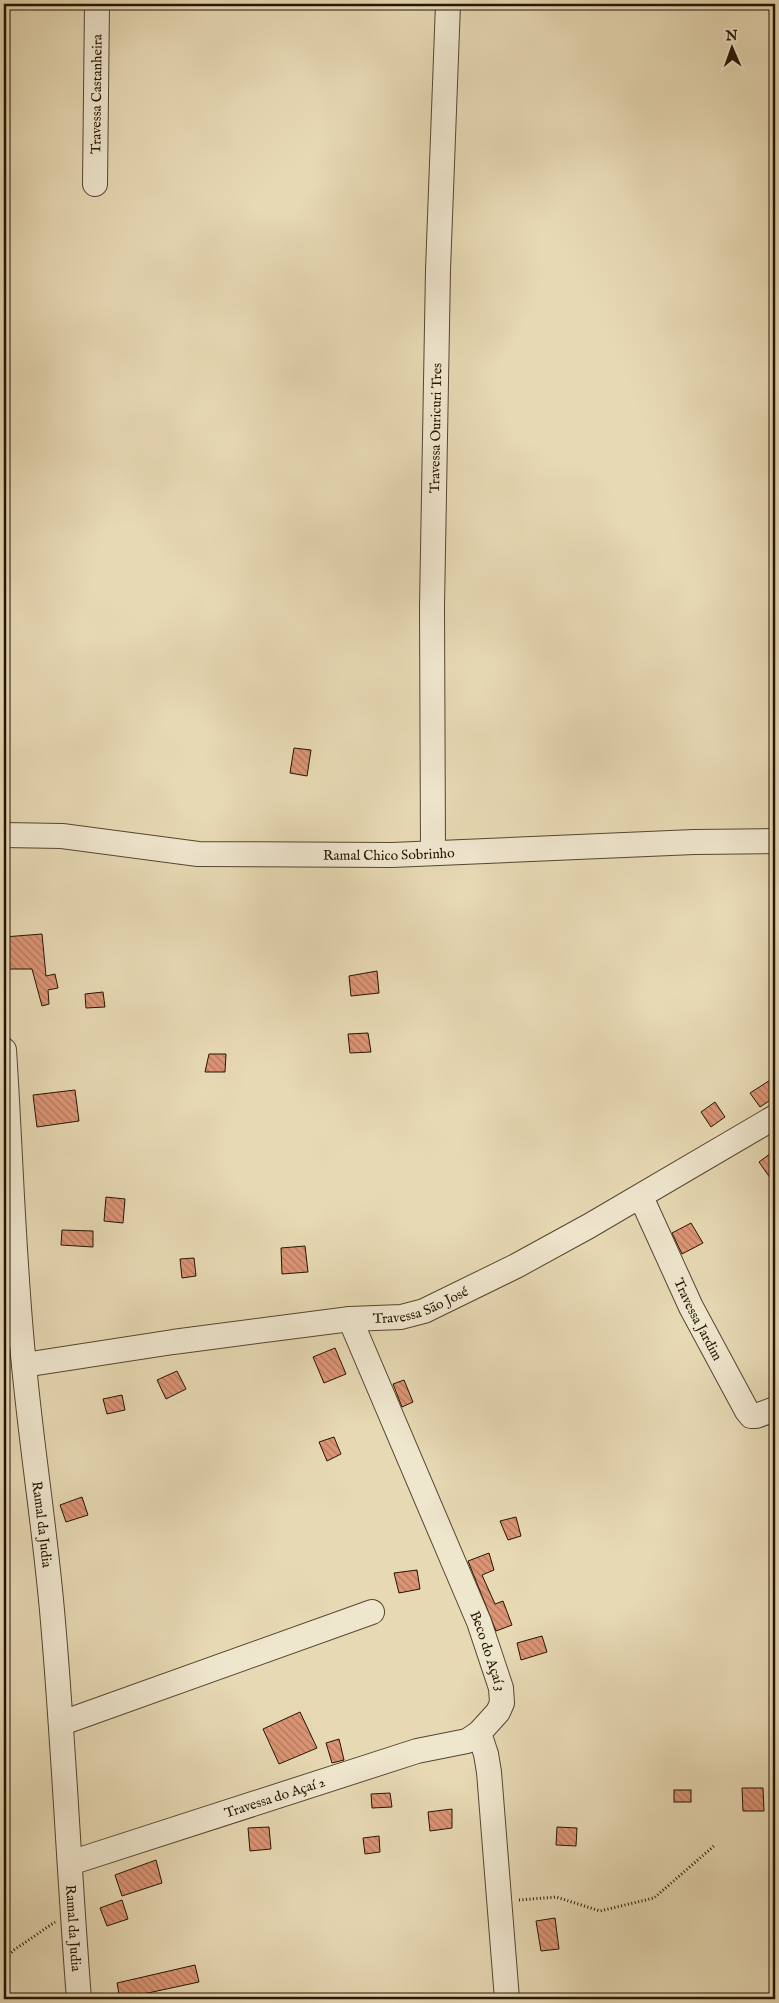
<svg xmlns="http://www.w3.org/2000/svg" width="779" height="2003" font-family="'IM FELL English',serif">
<defs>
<pattern id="building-back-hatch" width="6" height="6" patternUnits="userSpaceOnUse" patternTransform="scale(1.25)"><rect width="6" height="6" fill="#dc9575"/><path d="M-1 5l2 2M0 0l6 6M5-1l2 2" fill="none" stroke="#b2785e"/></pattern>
</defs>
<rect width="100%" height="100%" fill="#e7d9b4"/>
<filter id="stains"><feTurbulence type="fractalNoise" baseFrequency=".004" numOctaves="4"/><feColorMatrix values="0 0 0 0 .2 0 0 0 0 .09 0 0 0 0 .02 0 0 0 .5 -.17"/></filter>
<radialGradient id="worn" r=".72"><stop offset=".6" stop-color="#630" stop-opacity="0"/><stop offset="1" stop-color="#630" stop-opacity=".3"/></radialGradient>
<!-- building -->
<g fill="url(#building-back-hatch)" stroke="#241501">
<path d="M294,748L311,750L307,776L290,773Z"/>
<path d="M42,934L46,976L55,974L58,988L48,990L49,1004L42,1006L32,969H4V937Z"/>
<path d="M377,971L379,993L351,996L349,976Z"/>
<path d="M103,992L105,1007L86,1008L85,994Z"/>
<path d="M368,1033L371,1052L350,1053L348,1034Z"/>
<path d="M209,1054H226L225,1072H205Z"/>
<path d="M775,1077V1097L760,1107L750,1093Z"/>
<path d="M75,1090L79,1121L37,1127L33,1095Z"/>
<path d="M715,1102L725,1117L711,1127L701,1112Z"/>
<path d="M775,1150V1185L759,1162Z"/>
<path d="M106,1197L125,1199L123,1223L104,1221Z"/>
<path d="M691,1223L703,1243L682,1254L672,1233Z"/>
<path d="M62,1230L93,1231V1247L61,1245Z"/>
<path d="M305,1246L308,1272L282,1274L281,1248Z"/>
<path d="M194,1258L196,1276L182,1278L180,1259Z"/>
<path d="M335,1348L346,1374L324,1383L313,1357Z"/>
<path d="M177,1371L186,1389L166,1399L157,1380Z"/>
<path d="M404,1380L413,1402L402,1407L393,1384Z"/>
<path d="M122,1395L125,1410L107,1414L103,1399Z"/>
<path d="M334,1437L341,1454L327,1461L319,1442Z"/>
<path d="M82,1497L88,1515L66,1522L60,1505Z"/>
<path d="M516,1517L521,1536L508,1540L500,1521Z"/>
<path d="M489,1553L494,1570L482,1575L495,1604L503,1601L512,1625L496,1631L468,1561Z"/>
<path d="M417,1570L420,1589L399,1593L394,1573Z"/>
<path d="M542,1636L547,1652L521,1660L517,1643Z"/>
<path d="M300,1712L317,1748L279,1764L263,1729Z"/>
<path d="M339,1739L344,1760L332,1763L326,1743Z"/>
<path d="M742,1788H763L764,1811H743Z"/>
<rect x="674" y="1790" width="17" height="12"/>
<path d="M390,1793L392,1807L372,1808L371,1794Z"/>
<path d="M452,1809V1828L430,1831L428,1812Z"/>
<path d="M269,1827L271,1849L250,1851L248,1828Z"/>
<path d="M557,1827L577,1828L576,1846L556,1845Z"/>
<path d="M379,1836L380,1852L365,1854L363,1838Z"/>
<path d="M156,1860L162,1883L122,1896L115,1875Z"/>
<path d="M122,1900L128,1919L107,1926L100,1908Z"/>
<path d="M555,1918L559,1949L541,1951L536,1921Z"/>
<path d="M195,1965L199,1982L120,1999L117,1983Z"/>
</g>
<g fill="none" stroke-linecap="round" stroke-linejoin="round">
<!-- minor casing -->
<g stroke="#55462e" stroke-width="26">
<g id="minor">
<path id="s1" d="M95,184L97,4"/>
<path id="s2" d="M4,835L62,836L198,854L392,855L694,842L775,841"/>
<path id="s3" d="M433,852L432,606L438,270L448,4"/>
<path id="s4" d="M4,1050C11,1155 13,1260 24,1365C32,1451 46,1536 53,1622C64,1748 69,1874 79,1999"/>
<path id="s5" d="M641,1197L691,1307L747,1411L751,1416H756L775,1409"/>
<path id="s6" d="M350,1319L479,1622L501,1688L502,1703L498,1712L479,1733L486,1754L489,1772L507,1999"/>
<path id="s7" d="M24,1365L173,1342L350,1319L401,1317L424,1311L516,1266L589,1226L775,1117"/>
<path d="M62,1723L372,1612"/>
<path id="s8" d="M70,1863L417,1751L467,1741L479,1733"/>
</g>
</g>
<!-- path -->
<g stroke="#241501" stroke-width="3" stroke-dasharray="1 2.5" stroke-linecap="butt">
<path d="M519,1900L556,1897L600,1911L654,1898L715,1845"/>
<path d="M4,1960L14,1950L55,1922"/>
</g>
<!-- minor -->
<use href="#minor" stroke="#efe6ce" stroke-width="24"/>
</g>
<g text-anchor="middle" stroke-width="4" stroke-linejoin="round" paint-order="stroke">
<!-- street labels -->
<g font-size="14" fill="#241501" stroke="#efe6ce">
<text dy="5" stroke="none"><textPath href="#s1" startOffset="90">Travessa Castanheira</textPath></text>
<text dy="5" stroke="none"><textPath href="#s3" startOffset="424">Travessa Ouricuri Tres</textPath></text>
<text dy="5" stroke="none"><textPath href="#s2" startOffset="386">Ramal Chico Sobrinho</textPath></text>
<text dy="5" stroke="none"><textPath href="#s7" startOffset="402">Travessa São José</textPath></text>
<text dy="5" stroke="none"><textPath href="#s5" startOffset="135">Travessa Jardim</textPath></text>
<text dy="5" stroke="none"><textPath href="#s4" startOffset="476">Ramal da Judia</textPath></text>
<text dy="5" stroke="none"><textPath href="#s6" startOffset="360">Beco do Açaí 3</textPath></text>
<text dy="5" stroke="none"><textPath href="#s8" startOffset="215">Travessa do Açaí 2</textPath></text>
<text dy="5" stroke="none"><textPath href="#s4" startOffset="881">Ramal da Judia</textPath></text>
</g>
</g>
<!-- margin -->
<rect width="779" height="2003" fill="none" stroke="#e7d9b4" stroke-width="20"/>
<rect x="5" y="5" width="769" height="1993" fill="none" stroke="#241501" stroke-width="2.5"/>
<rect x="10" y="10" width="759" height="1983" fill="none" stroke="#241501"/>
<!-- north arrow -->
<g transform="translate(732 48) rotate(358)" stroke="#efe6ce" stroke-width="4" paint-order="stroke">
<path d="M0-4L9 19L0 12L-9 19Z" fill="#241501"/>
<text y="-8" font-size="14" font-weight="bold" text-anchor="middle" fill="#241501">N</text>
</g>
<rect width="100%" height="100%" filter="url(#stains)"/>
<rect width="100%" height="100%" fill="url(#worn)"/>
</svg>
